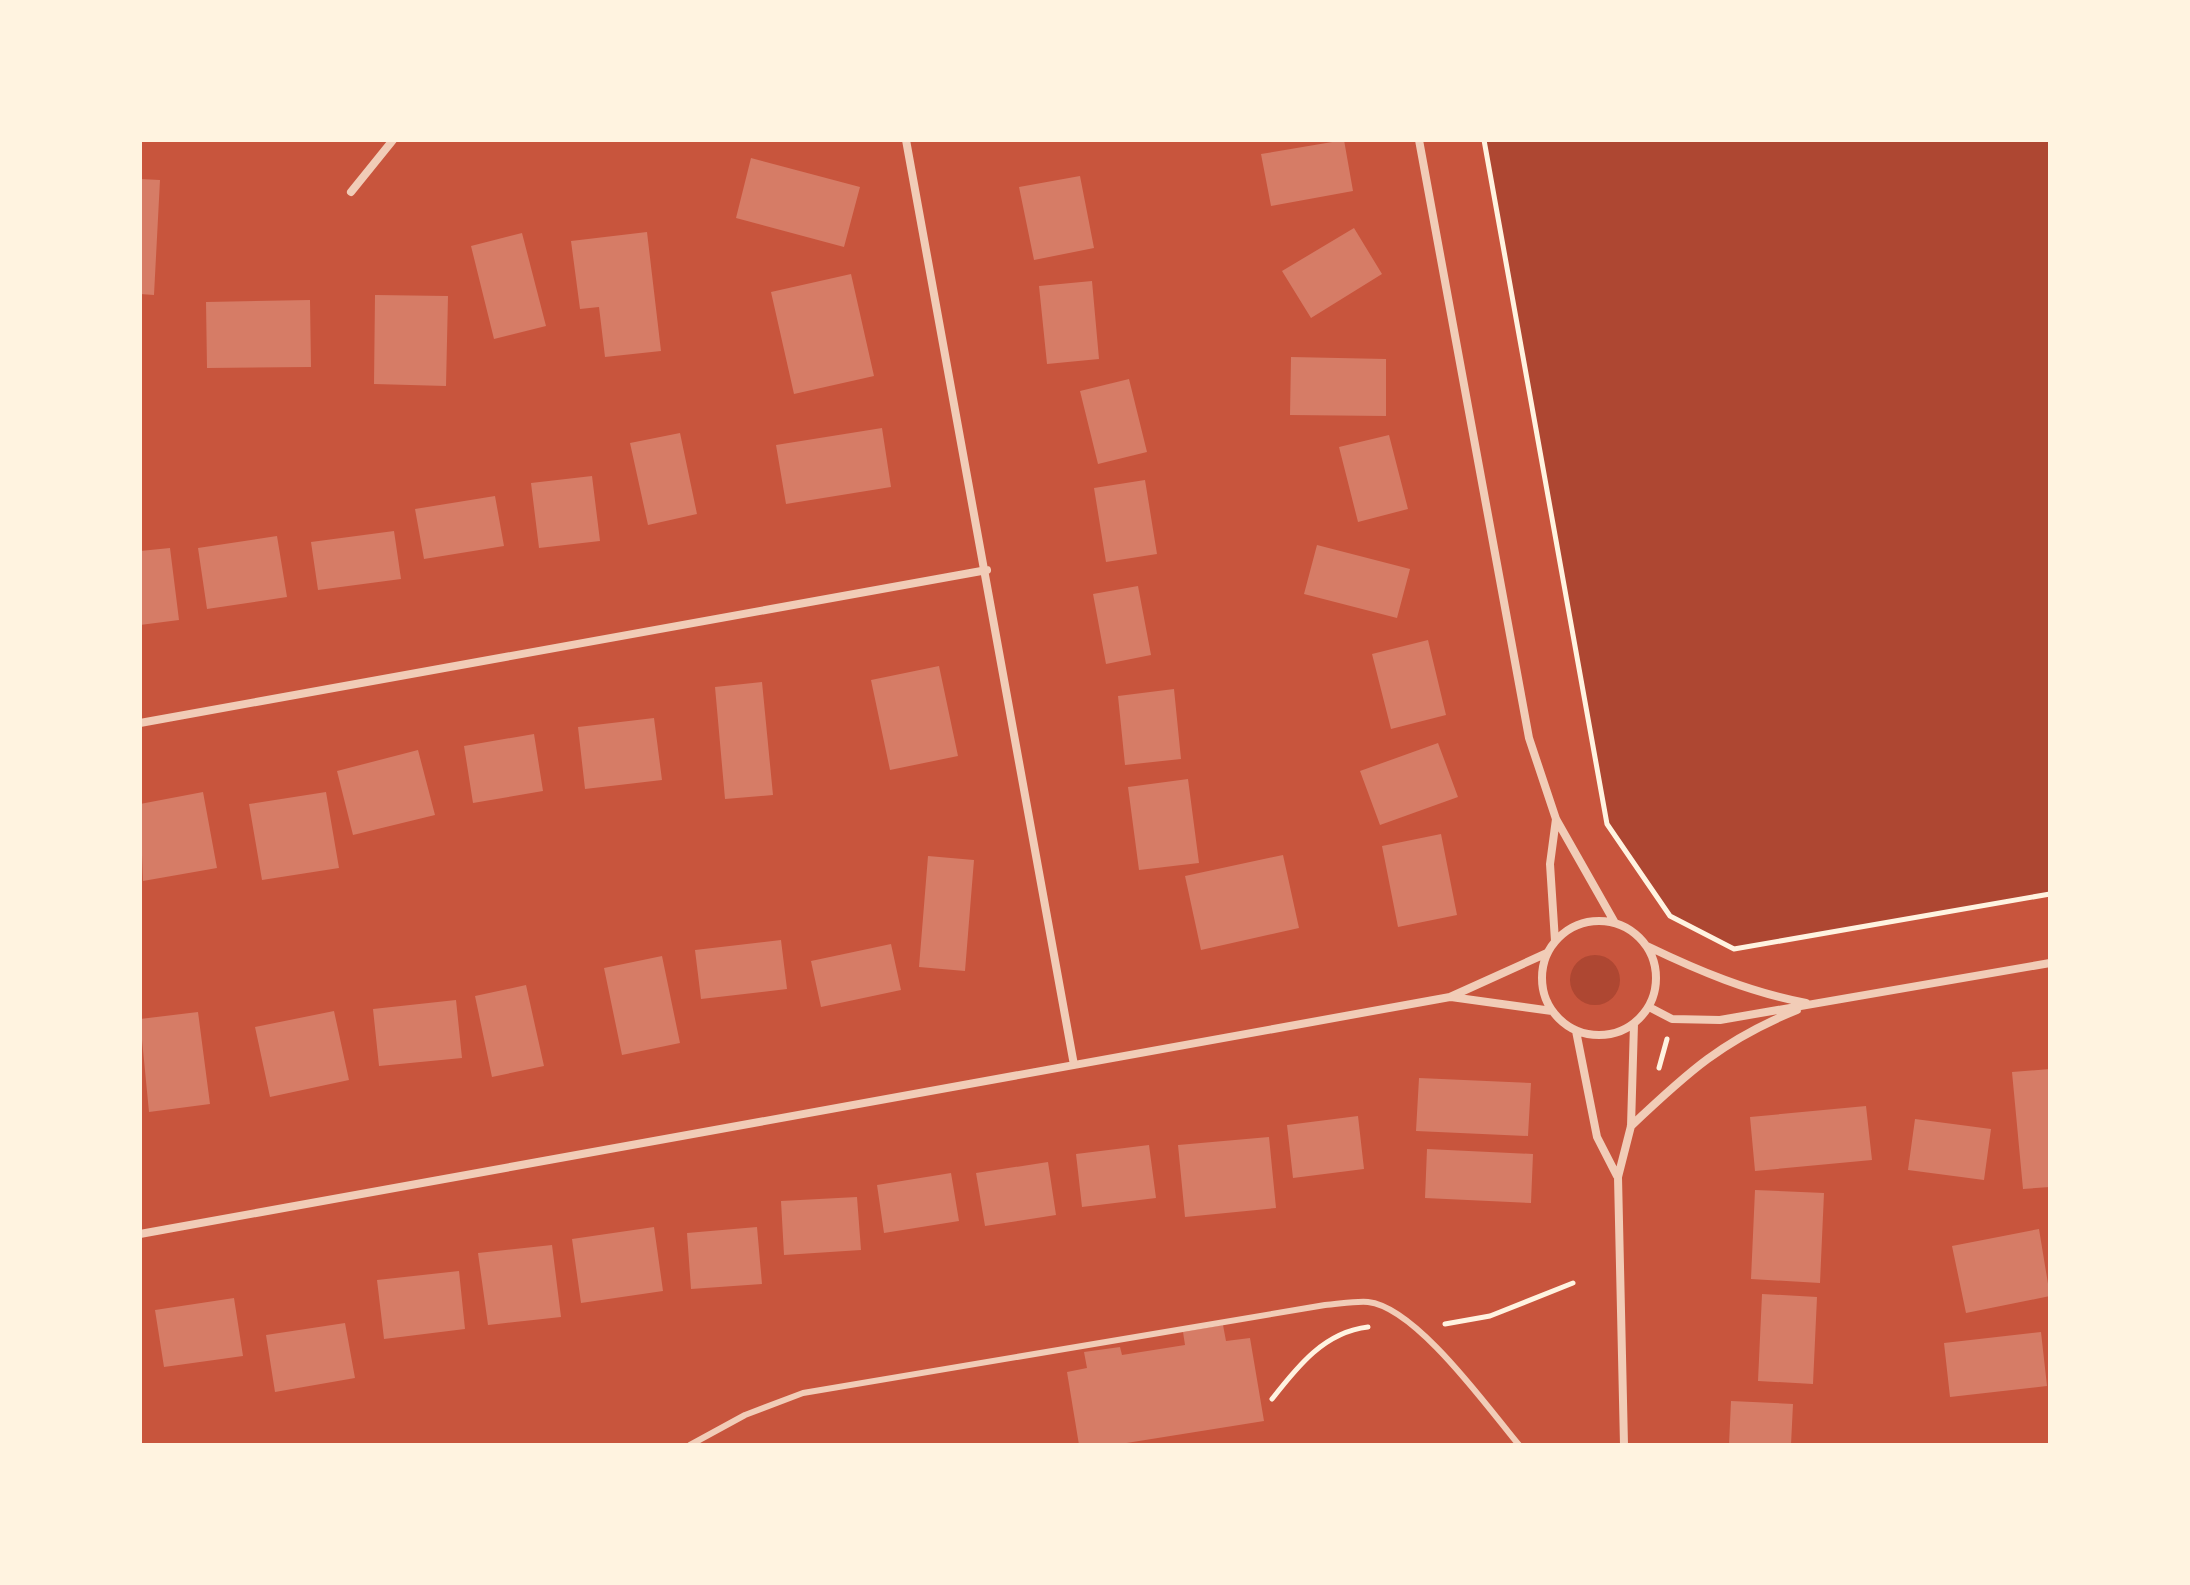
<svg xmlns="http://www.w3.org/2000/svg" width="2190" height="1585" viewBox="0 0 2190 1585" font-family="'IBM Plex Sans',sans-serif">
  <rect width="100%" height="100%" fill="#c8553d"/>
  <path fill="#ae4732" d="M1484,140H2050V894L1734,949L1670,916L1607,824Z
    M1570 980a25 25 0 1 1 50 0a25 25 0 1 1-50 0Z"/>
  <path fill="#d67c66" d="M1344,140L1353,191L1271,206L1261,154Z
    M751,158L860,187L844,247L736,218Z
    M1080,176L1094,248L1034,260L1019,187Z
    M140,179L160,180L154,295L140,294Z
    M1354,228L1382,274L1311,318L1282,271Z
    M647,232L661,351L605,357L599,307L580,309L571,241Z
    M522,233L546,326L494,339L471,246Z
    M851,274L874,376L794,394L771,292Z
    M1092,281L1099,359L1047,364L1039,286Z
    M375,295L448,296L446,386L374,384Z
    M310,300L311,367L207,368L206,302Z
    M1291,357L1386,359V416L1290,415Z
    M1129,379L1147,452L1098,464L1080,391Z
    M882,428L891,487L786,504L776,445Z
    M680,433L697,514L648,525L630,443Z
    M1389,435L1408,509L1358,522L1339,447Z
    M592,476L600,541L539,548L531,483Z
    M1145,480L1157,554L1106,562L1094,488Z
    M495,496L504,546L424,559L415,509Z
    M394,531L401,579L318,590L311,542Z
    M277,536L287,597L207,609L198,548Z
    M1317,545L1410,569L1397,618L1304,594Z
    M170,548L179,620L140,625V551Z
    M1138,586L1151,655L1106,664L1093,594Z
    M1428,640L1446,715L1391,729L1372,654Z
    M939,666L958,756L890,770L871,680Z
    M762,682L773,795L725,799L715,687Z
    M1174,689L1181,759L1125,765L1118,696Z
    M654,718L662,780L585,789L578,727Z
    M534,734L543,791L473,803L464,746Z
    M1438,743L1458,797L1380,825L1360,771Z
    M418,750L435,815L353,835L337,771Z
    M1188,779L1199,863L1139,870L1128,787Z
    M203,792L217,868L143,881L140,804Z
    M326,792L339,868L262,880L249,804Z
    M1441,834L1457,915L1398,927L1382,846Z
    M1283,855L1299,928L1201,950L1185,876Z
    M928,856L974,860L965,971L919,967Z
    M781,940L787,989L701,999L695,950Z
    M891,944L901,990L821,1007L811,961Z
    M662,956L680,1043L622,1055L604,968Z
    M526,985L544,1066L492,1077L475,996Z
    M456,1000L462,1058L379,1066L373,1009Z
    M334,1011L349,1080L270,1097L255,1027Z
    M198,1012L210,1104L149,1112L140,1019Z
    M2050,1069V1187L2023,1189L2012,1072Z
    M1419,1078L1531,1083L1528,1136L1416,1131Z
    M1866,1106L1872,1160L1755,1171L1750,1117Z
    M1358,1116L1364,1169L1293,1178L1287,1125Z
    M1915,1119L1991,1129L1984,1180L1908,1170Z
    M1269,1137L1276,1208L1185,1217L1178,1145Z
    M1149,1145L1156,1198L1082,1207L1076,1154Z
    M1427,1149L1533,1154L1531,1203L1425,1198Z
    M1048,1162L1056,1215L985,1226L976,1173Z
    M951,1173L959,1221L884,1233L877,1185Z
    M1755,1190L1824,1193L1820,1283L1751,1279Z
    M857,1197L861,1250L784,1255L781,1201Z
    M654,1227L663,1291L581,1303L572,1239Z
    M757,1227L762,1284L691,1289L687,1233Z
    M2039,1229L2050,1296L1966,1313L1952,1246Z
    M552,1245L561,1317L488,1325L478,1253Z
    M459,1271L465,1329L384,1339L377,1280Z
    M1762,1294L1817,1297L1813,1384L1758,1381Z
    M234,1298L243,1356L164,1367L155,1310Z
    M345,1323L355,1378L275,1392L266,1335Z
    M1223,1325L1226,1341L1250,1338L1264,1421L1114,1445H1079L1067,1372L1087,1368L1084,1352L1120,1347L1122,1355L1185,1345L1183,1332Z
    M2041,1332L2047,1386L1950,1397L1944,1343Z
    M1731,1401L1793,1404L1791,1445H1729Z"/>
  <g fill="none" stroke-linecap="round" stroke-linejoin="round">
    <path stroke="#fff3e0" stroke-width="5" d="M1484,140L1607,824L1670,916L1734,949L2050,894
      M1659,1068L1667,1039
      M1445,1324L1490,1316L1573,1283
      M1272,1399C1297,1367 1324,1332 1368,1327"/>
    <path stroke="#f1ccb7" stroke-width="6" d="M690,1445L745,1415L803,1393L1325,1305C1339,1304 1355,1301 1368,1302C1416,1307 1488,1408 1519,1445"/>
    <path stroke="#f1ccb7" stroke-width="8" d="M906,140L1074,1065
      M1419,140L1529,738L1556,819L1615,923
      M351,192L393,140
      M140,723L987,570
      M1542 978a57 57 0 1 1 114 0a57 57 0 1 1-114 0Z
      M1555,941L1550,864L1556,819
      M1647,946C1699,971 1749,992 1806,1003
      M1451,997L1552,1011
      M1649,1007L1672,1019L1720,1020L2050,963
      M1576,1031L1597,1137L1617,1176
      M1631,1126C1688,1072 1723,1040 1797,1010
      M140,1234L1450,997L1547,953
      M1624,1445L1618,1177L1631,1126L1634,1024"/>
  </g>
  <rect width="2190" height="1585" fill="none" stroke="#fff3e0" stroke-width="284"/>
</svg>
